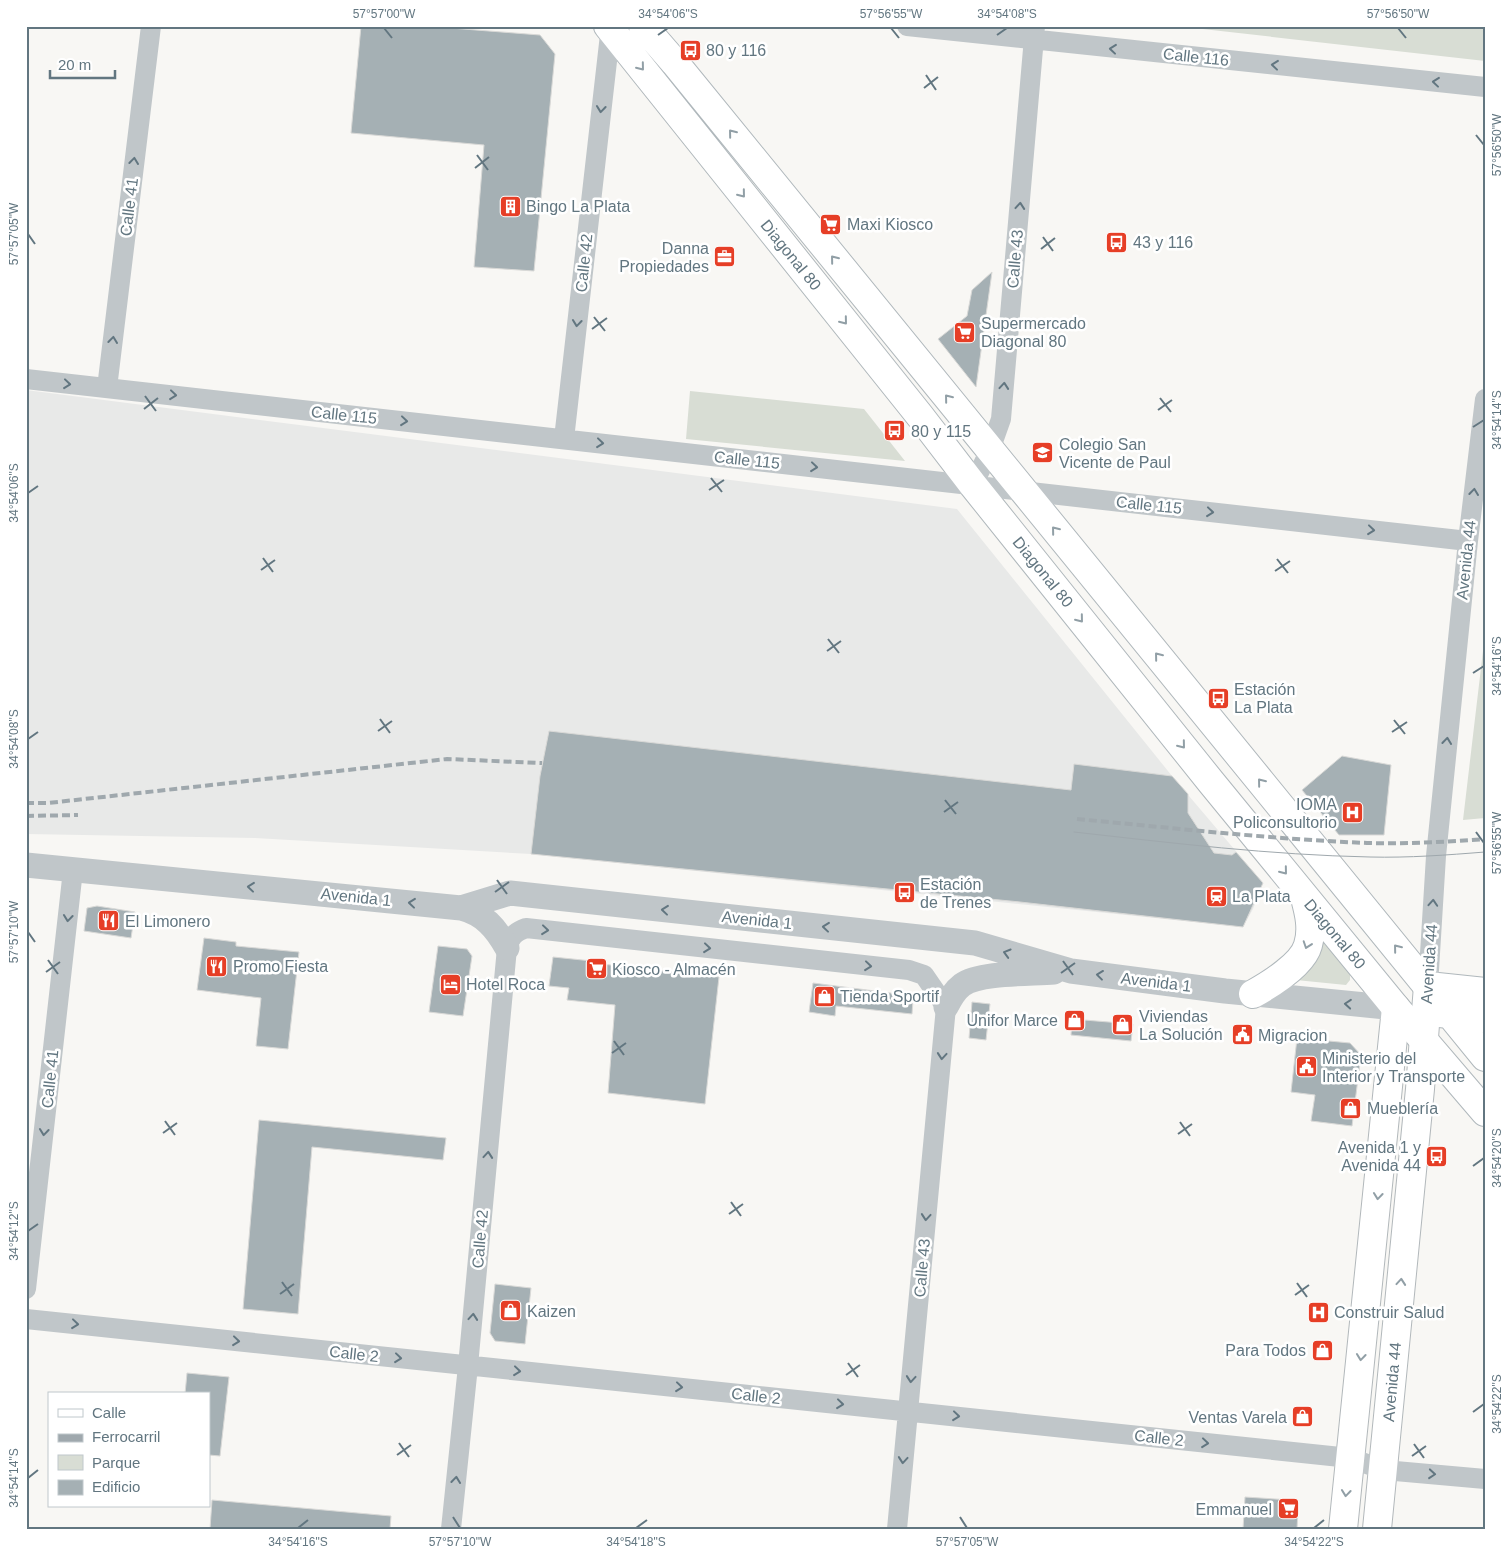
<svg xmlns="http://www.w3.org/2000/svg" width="1511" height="1555" viewBox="0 0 1511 1555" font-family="Helvetica,sans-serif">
  <rect width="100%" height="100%" fill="#f8f7f4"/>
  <path fill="#e8e9e8" d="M26,390L957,509L1172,776L1263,883L1253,909L1243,927L531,854L255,838L26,834Z"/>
  <path fill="#d8ddd4" d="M1176,26H1485V61Z
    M690,391L864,409L905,461L686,439Z
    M1485,634V818L1463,820Z
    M1323,941L1350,972V980L1346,985L1286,979Z"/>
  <path fill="#a5b0b4" stroke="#d9d9d7" d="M361,26H425L540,35L555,54L534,271L474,267L484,145L351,133Z
    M992,272L976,387L938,339L967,316L972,290Z
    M549,731L1071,790L1074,764L1172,776L1188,794V813L1214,853L1232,855L1236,852L1263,883L1243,927L1020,902L531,854L540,776Z
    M1342,756L1391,765L1384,835H1339L1302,790Z
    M97,906L135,912L131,938L84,931L87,908Z
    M204,938L236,942V946L299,952L288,1049L256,1046L261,998L197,990Z
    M438,946L467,949L472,956L463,1016L429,1012Z
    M553,957L602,962V964L719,977L705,1104L608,1093L615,1005L567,1000L569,988L549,986Z
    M813,983L906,995L913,1000L912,1014L836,1006L835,1016L809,1012Z
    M972,1002L990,1004L986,1040L969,1038Z
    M1072,1019L1133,1024L1131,1041L1071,1035Z
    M1297,1038L1350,1043L1361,1055L1352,1126L1311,1121L1315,1095L1291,1092Z
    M259,1120L446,1138L443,1160L312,1147L298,1314L243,1309Z
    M495,1284L531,1288L525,1344L495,1341L490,1333Z
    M187,1373L229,1377L220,1456L209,1455V1394H185Z
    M1245,1497L1291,1500L1298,1511L1297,1529H1243Z
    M212,1500L391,1516L390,1529H210Z"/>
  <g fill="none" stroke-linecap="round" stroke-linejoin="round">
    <defs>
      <path id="secondary" d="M608,26L920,416L973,485L1211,782L1396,1008L1485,1112
        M643,26L675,63L1485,1057
        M1428,986L1485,992
        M1253,994C1271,984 1303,964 1308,945C1313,929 1309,913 1305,898
        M1440,1013L1485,1018"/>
      <path id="primary" d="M1343,1529L1396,1008
        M1377,1529L1420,1089L1428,986"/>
    </defs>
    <use href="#secondary" stroke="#b0b8bc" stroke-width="30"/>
    <use href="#primary" stroke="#b2b8bb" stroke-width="30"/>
    <path stroke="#c0c6c9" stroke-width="20" d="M907,26L1485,87
      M26,379L1468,541
      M107,388L151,26
      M564,439L611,26
      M973,485L990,450L1001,419L1035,26
      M1428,986L1436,856L1468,541L1485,399
      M26,1289L73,870
      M26,1319L1350,1458L1384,1470L1485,1479
      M451,1529L468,1366L507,948C510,937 515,932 526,928L909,970L924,975L946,1007L897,1529"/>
    <path stroke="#c0c6c9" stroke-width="25" d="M26,865L461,908L510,893L975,943L1071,971L1225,991L1396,1008
      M461,908C484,914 496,928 507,948
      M946,1007C950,999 954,991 962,985C980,972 1031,974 1054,972"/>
    <use href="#secondary" stroke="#fff" stroke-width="28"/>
    <use href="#primary" stroke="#fff" stroke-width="28"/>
    <path stroke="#9fa8ad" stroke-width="1" d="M1074,832C1172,843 1271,855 1370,857C1409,858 1447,855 1485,852"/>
    <path stroke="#9fa8ad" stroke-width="4" stroke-dasharray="8 4" stroke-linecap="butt" d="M26,803H48L447,759L542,763
      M26,816L78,815
      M1077,819C1173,828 1270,839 1367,843C1407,844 1446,842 1485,839"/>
  </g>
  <defs><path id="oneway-chevron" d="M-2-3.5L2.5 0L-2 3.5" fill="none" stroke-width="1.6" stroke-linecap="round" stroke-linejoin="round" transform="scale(1.25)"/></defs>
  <g stroke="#627680">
    <use href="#oneway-chevron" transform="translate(1113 49) rotate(-174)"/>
    <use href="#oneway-chevron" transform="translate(1275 65) rotate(-174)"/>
    <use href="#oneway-chevron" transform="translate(1436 82) rotate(-174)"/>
    <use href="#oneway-chevron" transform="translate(601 109) rotate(96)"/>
    <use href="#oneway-chevron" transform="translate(134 161) rotate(-83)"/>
    <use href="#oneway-chevron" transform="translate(1020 206) rotate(-85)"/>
    <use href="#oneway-chevron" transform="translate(577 323) rotate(96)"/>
    <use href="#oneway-chevron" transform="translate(113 340) rotate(-83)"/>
    <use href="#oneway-chevron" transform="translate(67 384) rotate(6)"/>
    <use href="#oneway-chevron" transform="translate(1004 386) rotate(-85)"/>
    <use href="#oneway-chevron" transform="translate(173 395) rotate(6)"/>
    <use href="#oneway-chevron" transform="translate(404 421) rotate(6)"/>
    <use href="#oneway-chevron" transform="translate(600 443) rotate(6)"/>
    <use href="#oneway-chevron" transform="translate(814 467) rotate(6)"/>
    <use href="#oneway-chevron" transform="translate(1474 492) rotate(-83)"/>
    <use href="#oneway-chevron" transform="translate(1210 512) rotate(6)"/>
    <use href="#oneway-chevron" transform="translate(1371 530) rotate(6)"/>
    <use href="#oneway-chevron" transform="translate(1447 741) rotate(-84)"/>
    <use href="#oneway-chevron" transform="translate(251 887) rotate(-174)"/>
    <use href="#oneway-chevron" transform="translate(412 903) rotate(-174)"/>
    <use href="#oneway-chevron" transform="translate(1433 903) rotate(-86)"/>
    <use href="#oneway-chevron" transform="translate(665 910) rotate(-174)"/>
    <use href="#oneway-chevron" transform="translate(68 918) rotate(96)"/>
    <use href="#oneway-chevron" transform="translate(826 927) rotate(-174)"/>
    <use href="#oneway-chevron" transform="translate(545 930) rotate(6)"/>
    <use href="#oneway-chevron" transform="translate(707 948) rotate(6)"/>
    <use href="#oneway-chevron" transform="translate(1007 953) rotate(-164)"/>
    <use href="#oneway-chevron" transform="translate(868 966) rotate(6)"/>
    <use href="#oneway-chevron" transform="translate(1100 975) rotate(-173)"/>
    <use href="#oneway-chevron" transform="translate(1348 1004) rotate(-175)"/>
    <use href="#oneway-chevron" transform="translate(942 1056) rotate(95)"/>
    <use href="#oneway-chevron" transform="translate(44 1132) rotate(96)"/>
    <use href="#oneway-chevron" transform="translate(488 1155) rotate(-85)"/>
    <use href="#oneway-chevron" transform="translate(926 1217) rotate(95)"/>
    <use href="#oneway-chevron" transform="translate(473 1317) rotate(-85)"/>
    <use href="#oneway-chevron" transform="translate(75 1324) rotate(6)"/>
    <use href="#oneway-chevron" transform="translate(236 1341) rotate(6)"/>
    <use href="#oneway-chevron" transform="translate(398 1358) rotate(6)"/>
    <use href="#oneway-chevron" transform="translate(517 1371) rotate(6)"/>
    <use href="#oneway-chevron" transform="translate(911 1379) rotate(95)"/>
    <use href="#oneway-chevron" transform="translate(679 1387) rotate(6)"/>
    <use href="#oneway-chevron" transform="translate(840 1404) rotate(6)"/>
    <use href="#oneway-chevron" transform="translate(956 1416) rotate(6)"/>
    <use href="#oneway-chevron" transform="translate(1205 1443) rotate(6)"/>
    <use href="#oneway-chevron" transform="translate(903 1460) rotate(95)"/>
    <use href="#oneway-chevron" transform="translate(1432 1474) rotate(5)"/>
    <use href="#oneway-chevron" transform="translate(456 1480) rotate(-84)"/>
  </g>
  <g stroke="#919fa6">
    <use href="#oneway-chevron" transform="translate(641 67) rotate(51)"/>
    <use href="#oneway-chevron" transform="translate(732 133) rotate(-129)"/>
    <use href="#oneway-chevron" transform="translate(742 194) rotate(51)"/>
    <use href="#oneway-chevron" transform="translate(834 259) rotate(-129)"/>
    <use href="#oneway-chevron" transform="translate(844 321) rotate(51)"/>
    <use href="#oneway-chevron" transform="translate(948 398) rotate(-129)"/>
    <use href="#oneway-chevron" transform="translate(1055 530) rotate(-129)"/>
    <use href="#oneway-chevron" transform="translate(1080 619) rotate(51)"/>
    <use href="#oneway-chevron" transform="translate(1158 656) rotate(-129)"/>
    <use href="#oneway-chevron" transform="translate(1182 745) rotate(51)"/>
    <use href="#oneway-chevron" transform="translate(1261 782) rotate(-129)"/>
    <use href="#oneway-chevron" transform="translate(1284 871) rotate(51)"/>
    <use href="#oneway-chevron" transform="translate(1307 945) rotate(109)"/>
    <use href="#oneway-chevron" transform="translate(1397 948) rotate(-129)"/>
    <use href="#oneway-chevron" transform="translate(1378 1196) rotate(96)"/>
    <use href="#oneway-chevron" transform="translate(1401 1282) rotate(-85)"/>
    <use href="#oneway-chevron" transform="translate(1361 1357) rotate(96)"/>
    <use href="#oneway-chevron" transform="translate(1346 1493) rotate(96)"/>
  </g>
  <path fill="none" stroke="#627680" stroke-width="2" d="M384,28L392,38M891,28L899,38M1398,28L1406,38M658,35L668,28M997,35L1007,28M926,75L936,90M924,88L938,77M1476,135L1484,145M477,155L488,170M475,168L489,157M28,234L35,244M1043,237L1053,251M1041,249L1055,238M594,317L605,331M592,329L607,318M145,396L156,411M1160,398L1171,412M144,409L158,398M1158,410L1172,400M1473,427L1484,420M711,478L722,492M709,490L724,480M28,493L38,486M263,558L273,572M1277,559L1288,573M261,570L275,560M1275,571L1290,561M828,639L839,653M827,651L841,641M1473,673L1484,666M380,719L390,733M1394,720L1405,734M378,731L392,721M1392,732L1407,722M28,739L38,732M945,800L956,814M944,812L958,802M1476,832L1484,843M497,880L507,894M495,892L509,882M28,932L35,942M48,960L58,974M1063,961L1073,975M46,972L60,962M1061,973L1075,963M614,1041L624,1055M612,1053L626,1043M165,1121L175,1135M1180,1122L1190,1136M163,1133L177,1123M1178,1134L1192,1124M1473,1166L1484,1158M731,1202L741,1216M729,1214L743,1204M28,1231L38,1224M282,1282L292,1296M1297,1283L1307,1297M280,1294L294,1284M1295,1295L1309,1285M848,1363L858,1377M846,1375L860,1365M1473,1412L1484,1404M399,1443L409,1457M1414,1444L1424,1458M397,1455L411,1445M1412,1456L1426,1446M28,1478L38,1470M453,1517L460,1528M960,1517L967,1528M298,1528L308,1520M636,1528L647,1520M1314,1528L1324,1520"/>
  <defs>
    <symbol id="bus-square" viewBox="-11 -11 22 22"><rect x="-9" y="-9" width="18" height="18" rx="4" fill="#e63e26" stroke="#fff"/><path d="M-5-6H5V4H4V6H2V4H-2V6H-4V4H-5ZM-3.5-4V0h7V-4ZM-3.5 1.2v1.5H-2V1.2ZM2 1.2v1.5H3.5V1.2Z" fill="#fff"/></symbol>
    <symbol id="building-square" viewBox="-11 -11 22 22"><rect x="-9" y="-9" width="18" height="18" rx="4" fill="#e63e26" stroke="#fff"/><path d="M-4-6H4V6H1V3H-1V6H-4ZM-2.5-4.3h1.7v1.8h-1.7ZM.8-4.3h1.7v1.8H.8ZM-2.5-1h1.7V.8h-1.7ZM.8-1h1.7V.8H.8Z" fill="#fff"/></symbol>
    <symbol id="supermarket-square" viewBox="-11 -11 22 22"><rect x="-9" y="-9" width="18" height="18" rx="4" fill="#e63e26" stroke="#fff"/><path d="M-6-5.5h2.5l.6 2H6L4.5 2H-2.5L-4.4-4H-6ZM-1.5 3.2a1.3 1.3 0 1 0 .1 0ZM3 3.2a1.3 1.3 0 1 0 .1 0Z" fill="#fff"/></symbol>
    <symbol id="office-square" viewBox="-11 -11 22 22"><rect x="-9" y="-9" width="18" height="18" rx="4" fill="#e63e26" stroke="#fff"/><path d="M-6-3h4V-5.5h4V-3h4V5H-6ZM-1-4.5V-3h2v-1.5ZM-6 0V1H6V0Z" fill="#fff"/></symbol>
    <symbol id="school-square" viewBox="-11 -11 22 22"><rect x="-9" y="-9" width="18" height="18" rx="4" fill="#e63e26" stroke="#fff"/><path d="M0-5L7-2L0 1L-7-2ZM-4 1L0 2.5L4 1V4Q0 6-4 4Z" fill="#fff"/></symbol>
    <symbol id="hospital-square" viewBox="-11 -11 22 22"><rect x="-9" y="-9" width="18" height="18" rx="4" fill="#e63e26" stroke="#fff"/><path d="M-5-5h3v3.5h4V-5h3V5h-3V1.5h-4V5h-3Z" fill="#fff"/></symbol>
    <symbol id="station-square" viewBox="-11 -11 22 22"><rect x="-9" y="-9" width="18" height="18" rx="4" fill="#e63e26" stroke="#fff"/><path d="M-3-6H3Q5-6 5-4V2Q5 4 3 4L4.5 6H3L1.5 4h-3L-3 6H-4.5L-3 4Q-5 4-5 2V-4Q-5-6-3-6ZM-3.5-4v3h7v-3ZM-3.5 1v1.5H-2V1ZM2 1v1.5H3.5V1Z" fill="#fff"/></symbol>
    <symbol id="restaurant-square" viewBox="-11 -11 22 22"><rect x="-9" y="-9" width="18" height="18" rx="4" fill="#e63e26" stroke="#fff"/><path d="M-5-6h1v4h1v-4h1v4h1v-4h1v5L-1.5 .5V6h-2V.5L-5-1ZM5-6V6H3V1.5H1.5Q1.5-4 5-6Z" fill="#fff"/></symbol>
    <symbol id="hotel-square" viewBox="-11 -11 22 22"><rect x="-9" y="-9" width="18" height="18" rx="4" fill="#e63e26" stroke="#fff"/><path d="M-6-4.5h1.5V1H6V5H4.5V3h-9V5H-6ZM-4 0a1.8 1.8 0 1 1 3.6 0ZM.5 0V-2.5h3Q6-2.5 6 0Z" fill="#fff"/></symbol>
    <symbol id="shop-square" viewBox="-11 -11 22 22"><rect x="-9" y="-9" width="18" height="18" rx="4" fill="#e63e26" stroke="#fff"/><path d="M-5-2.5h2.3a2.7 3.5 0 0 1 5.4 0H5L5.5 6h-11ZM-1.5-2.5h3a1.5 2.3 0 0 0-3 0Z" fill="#fff"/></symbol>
    <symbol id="civic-square" viewBox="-11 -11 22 22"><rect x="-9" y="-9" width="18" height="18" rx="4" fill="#e63e26" stroke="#fff"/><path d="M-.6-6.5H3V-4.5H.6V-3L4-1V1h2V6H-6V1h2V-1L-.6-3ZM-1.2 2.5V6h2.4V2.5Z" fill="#fff"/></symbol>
  </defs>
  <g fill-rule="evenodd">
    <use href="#bus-square" x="678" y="38" width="25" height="25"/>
    <use href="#building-square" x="498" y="194" width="25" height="25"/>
    <use href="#supermarket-square" x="818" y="212" width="25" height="25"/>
    <use href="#bus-square" x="1104" y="230" width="25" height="25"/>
    <use href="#office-square" x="712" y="244" width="25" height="25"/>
    <use href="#supermarket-square" x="952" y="320" width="25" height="25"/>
    <use href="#bus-square" x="882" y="418" width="25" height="25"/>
    <use href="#school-square" x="1030" y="440" width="25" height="25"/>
    <use href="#bus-square" x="1206" y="686" width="25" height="25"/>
    <use href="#hospital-square" x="1340" y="800" width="25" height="25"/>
    <use href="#bus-square" x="892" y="880" width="25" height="25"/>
    <use href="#station-square" x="1204" y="884" width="25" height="25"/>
    <use href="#restaurant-square" x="96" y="908" width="25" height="25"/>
    <use href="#restaurant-square" x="204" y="954" width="25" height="25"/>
    <use href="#supermarket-square" x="584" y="956" width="25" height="25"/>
    <use href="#hotel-square" x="438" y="972" width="25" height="25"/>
    <use href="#shop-square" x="812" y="984" width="25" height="25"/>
    <use href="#shop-square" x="1062" y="1008" width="25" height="25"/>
    <use href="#shop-square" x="1110" y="1012" width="25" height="25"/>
    <use href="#civic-square" x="1230" y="1022" width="25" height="25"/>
    <use href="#civic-square" x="1294" y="1054" width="25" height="25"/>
    <use href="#shop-square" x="1338" y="1096" width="25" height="25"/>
    <use href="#bus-square" x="1424" y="1144" width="25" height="25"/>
    <use href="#shop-square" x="498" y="1298" width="25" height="25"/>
    <use href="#hospital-square" x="1306" y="1300" width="25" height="25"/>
    <use href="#shop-square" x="1310" y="1338" width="25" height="25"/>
    <use href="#shop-square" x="1290" y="1404" width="25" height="25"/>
    <use href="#supermarket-square" x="1276" y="1496" width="25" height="25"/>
  </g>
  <g text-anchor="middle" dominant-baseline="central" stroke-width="5" stroke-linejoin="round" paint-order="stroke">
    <g font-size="16" fill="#627680" stroke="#fff" text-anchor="start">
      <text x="706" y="50">80 y 116</text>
      <text x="526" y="206">Bingo La Plata</text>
      <text x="847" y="224">Maxi Kiosco</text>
      <text x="1133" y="242">43 y 116</text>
      <text x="709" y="248" text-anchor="end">Danna<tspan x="709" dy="18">Propiedades</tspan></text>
      <text x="981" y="323">Supermercado<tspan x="981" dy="18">Diagonal 80</tspan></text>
      <text x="911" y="431">80 y 115</text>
      <text x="1059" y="444">Colegio San<tspan x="1059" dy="18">Vicente de Paul</tspan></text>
      <text x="1234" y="689">Estación<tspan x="1234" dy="18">La Plata</tspan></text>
      <text x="1337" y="804" text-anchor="end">IOMA<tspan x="1337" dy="18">Policonsultorio</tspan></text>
      <text x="920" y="884">Estación<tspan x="920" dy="18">de Trenes</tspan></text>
      <text x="1232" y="896">La Plata</text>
      <text x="125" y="921">El Limonero</text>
      <text x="233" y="966">Promo Fiesta</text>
      <text x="612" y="969">Kiosco - Almacén</text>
      <text x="466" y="984">Hotel Roca</text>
      <text x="840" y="996">Tienda Sportif</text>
      <text x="1139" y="1016">Viviendas<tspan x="1139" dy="18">La Solución</tspan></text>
      <text x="1058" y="1020" text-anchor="end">Unifor Marce</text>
      <text x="1258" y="1035">Migracion</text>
      <text x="1322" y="1058">Ministerio del<tspan x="1322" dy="18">Interior y Transporte</tspan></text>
      <text x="1367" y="1108">Mueblería</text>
      <text x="1421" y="1147" text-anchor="end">Avenida 1 y<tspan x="1421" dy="18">Avenida 44</tspan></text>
      <text x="527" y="1311">Kaizen</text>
      <text x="1334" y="1312">Construir Salud</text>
      <text x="1306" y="1350" text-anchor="end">Para Todos</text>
      <text x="1287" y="1417" text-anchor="end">Ventas Varela</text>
      <text x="1272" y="1509" text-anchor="end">Emmanuel</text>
    </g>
    <g font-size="16" fill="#627680" stroke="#fff">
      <text transform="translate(1196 57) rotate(6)">Calle 116</text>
      <text transform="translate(129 207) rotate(-83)">Calle 41</text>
      <text transform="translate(791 255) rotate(51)">Diagonal 80</text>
      <text transform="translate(1015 259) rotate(-85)">Calle 43</text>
      <text transform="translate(584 263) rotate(-84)">Calle 42</text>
      <text transform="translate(344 415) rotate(6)">Calle 115</text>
      <text transform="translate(747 460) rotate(6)">Calle 115</text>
      <text transform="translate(1149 505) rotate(6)">Calle 115</text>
      <text transform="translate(1466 560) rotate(-84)">Avenida 44</text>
      <text transform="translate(1043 572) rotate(51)">Diagonal 80</text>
      <text transform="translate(356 897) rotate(6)">Avenida 1</text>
      <text transform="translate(757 920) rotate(6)">Avenida 1</text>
      <text transform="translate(1335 934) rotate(50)">Diagonal 80</text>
      <text transform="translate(1429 964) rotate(-86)">Avenida 44</text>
      <text transform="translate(1156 982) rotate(7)">Avenida 1</text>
      <text transform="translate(50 1079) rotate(-84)">Calle 41</text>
      <text transform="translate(480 1239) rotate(-85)">Calle 42</text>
      <text transform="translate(922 1268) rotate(-85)">Calle 43</text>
      <text transform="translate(354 1354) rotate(6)">Calle 2</text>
      <text transform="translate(1392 1382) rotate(-85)">Avenida 44</text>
      <text transform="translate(756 1396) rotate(6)">Calle 2</text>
      <text transform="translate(1159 1438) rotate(6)">Calle 2</text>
    </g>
  </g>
  <rect width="1511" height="1555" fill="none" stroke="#ffffff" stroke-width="55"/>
  <rect x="48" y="1392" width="162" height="115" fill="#ffffff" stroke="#c0c8cc"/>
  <rect x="58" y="1409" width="25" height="8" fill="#ffffff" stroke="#c0c8cc"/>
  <text x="92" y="1418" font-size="15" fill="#627680">Calle</text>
  <rect x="58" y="1434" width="25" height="8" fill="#9fa8ad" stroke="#c0c8cc"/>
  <text x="92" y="1442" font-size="15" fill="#627680">Ferrocarril</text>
  <rect x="58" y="1455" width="25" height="15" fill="#d8ddd4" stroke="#c0c8cc"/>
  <text x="92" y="1468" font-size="15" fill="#627680">Parque</text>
  <rect x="58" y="1480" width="25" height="15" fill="#a5b0b4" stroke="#c0c8cc"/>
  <text x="92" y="1492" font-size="15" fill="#627680">Edificio</text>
  <path d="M50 70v8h65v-8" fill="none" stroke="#627680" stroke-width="2.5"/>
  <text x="58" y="70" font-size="15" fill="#627680" stroke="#ffffff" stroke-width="4" paint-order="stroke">20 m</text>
  <rect x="28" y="28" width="1456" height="1500" fill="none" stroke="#627680" stroke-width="2"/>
  <g font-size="12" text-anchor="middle" fill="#627680">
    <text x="384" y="18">57°57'00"W</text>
    <text x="668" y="18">34°54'06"S</text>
    <text x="891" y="18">57°56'55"W</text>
    <text x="1007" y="18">34°54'08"S</text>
    <text x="1398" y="18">57°56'50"W</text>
    <text transform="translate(1497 145) rotate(-90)" y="4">57°56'50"W</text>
    <text transform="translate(14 234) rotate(-90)" y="4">57°57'05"W</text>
    <text transform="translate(1497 420) rotate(-90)" y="4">34°54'14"S</text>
    <text transform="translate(14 493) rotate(-90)" y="4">34°54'06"S</text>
    <text transform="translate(1497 666) rotate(-90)" y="4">34°54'16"S</text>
    <text transform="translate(14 739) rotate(-90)" y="4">34°54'08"S</text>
    <text transform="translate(1497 843) rotate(-90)" y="4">57°56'55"W</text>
    <text transform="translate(14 932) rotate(-90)" y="4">57°57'10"W</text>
    <text transform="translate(1497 1158) rotate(-90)" y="4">34°54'20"S</text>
    <text transform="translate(14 1231) rotate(-90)" y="4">34°54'12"S</text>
    <text transform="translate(1497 1404) rotate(-90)" y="4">34°54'22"S</text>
    <text transform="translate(14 1478) rotate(-90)" y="4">34°54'14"S</text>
    <text x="298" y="1546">34°54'16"S</text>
    <text x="460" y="1546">57°57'10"W</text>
    <text x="636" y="1546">34°54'18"S</text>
    <text x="967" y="1546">57°57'05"W</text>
    <text x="1314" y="1546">34°54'22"S</text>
  </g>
</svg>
